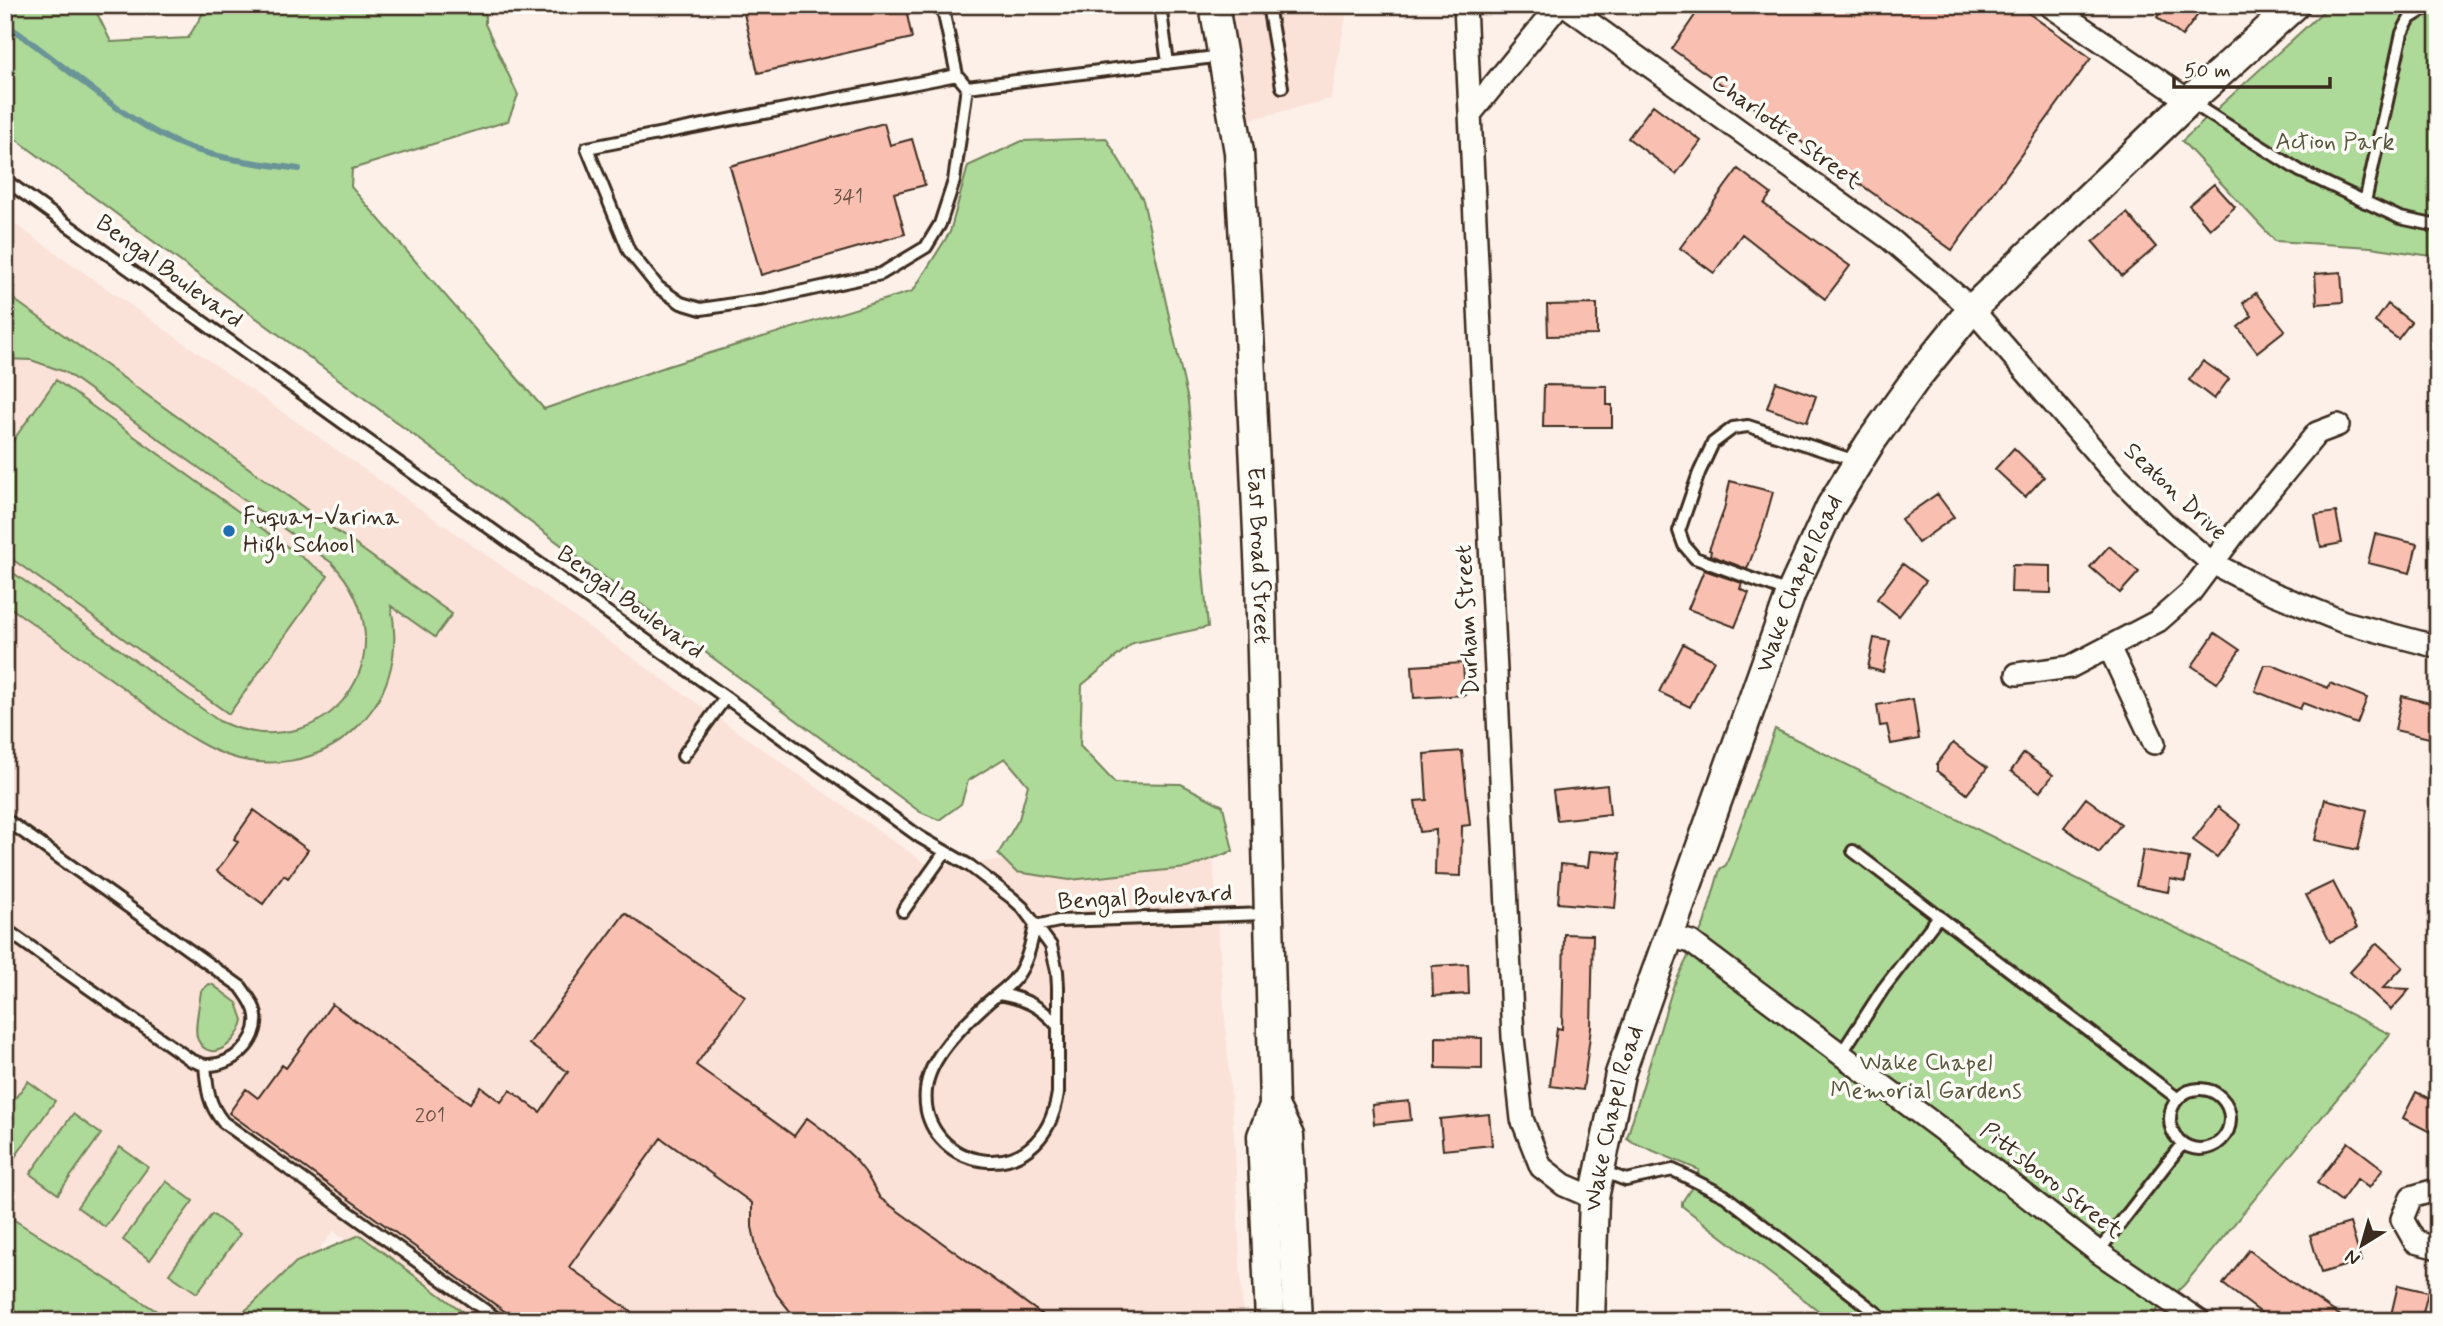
<svg xmlns="http://www.w3.org/2000/svg" width="2443" height="1326" viewBox="0 0 2443 1326" font-family="Mynerve,sans-serif">
  <rect width="100%" height="100%" fill="#fcf0e9"/>
  <filter id="ink" filterUnits="userSpaceOnUse"><feTurbulence type="fractalNoise" baseFrequency=".0143" numOctaves="2"/><feDisplacementMap in="SourceGraphic" scale="14" xChannelSelector="R" yChannelSelector="G"/><feConvolveMatrix kernelMatrix="1 2 1 2 8 2 1 2 1" color-interpolation-filters="sRGB"/></filter>
  <g filter="url(#ink)">
    <path fill="#fbe2d8" d="M1231,5H1348L1331,99L1245,121Z
      M5,217L929,866L1212,844L1235,1150L1243,1321H457L333,1231L267,1321H154L5,1220Z"/>
    <path fill="#adda98" stroke="#74825b" stroke-width="2" d="M5,5H93L111,42L188,38L208,5H485V24L518,95L508,121L352,169L351,187L544,409L668,366L913,291L950,232L968,166L1022,141L1106,138L1143,200L1188,401L1208,627L1133,643L1082,685L1080,746L1115,783L1181,784L1223,806L1233,851L1187,868L1070,880L1016,872L998,854L1019,819L1028,785L1005,758L968,781L961,804L939,820L920,812L5,131Z
      M2330,5H2438V257L2371,247L2275,241L2182,141Z
      M5,293L452,614L435,637L391,606C400,649 391,692 360,724C323,764 262,773 214,750C181,735 151,708 122,687C83,659 44,631 5,604V567L219,721C328,772 415,652 332,563L65,372L31,360L5,359Z
      M56,380L328,576L229,714L5,554V452Z
      M1775,729L2390,1034L2184,1285L2157,1310L2149,1321H1832L1682,1206V1202L1692,1187L1699,1170L1632,1142L1627,1138L1673,987L1704,924L1720,869L1726,865Z
      M209,984L213,985L237,1003L243,1020C239,1041 211,1066 198,1040C193,1031 200,1002 201,991Z
      M28,1081L55,1101L12,1161L5,1156V1112Z
      M73,1114L101,1134L58,1194L30,1174Z
      M120,1147L148,1167L105,1227L77,1207Z
      M166,1181L193,1201L150,1260L123,1240Z
      M5,1214L172,1321H5Z
      M212,1214L240,1234L197,1293L169,1274Z
      M360,1235L475,1321H231L252,1305L296,1262Z"/>
    <g fill="none" stroke-linecap="round" stroke-linejoin="round">
      <path stroke="#6b9497" stroke-width="6" d="M5,24C62,61 111,112 173,141C212,159 257,163 299,169"/>
    </g>
    <path fill="#f9c0b1" stroke="#3b2a1e" stroke-width="2" d="M742,5H905L912,38L758,73Z
      M1702,5H2017L2091,58L1952,250L1672,49Z
      M2166,5H2205L2182,36L2157,17Z
      M1653,105L1701,141L1676,174L1628,138Z
      M884,123L890,145L912,139L925,185L894,193L905,234L761,275L730,166Z
      M1738,169L1771,194L1764,204L1850,266L1825,299L1742,234L1714,273L1680,248Z
      M2214,184L2235,207L2210,229L2189,205Z
      M2127,213L2156,247L2122,276L2093,242Z
      M2341,272L2343,302L2317,304L2315,274Z
      M2256,293L2285,330L2257,352L2238,327L2252,316L2243,303Z
      M1597,304V335L1548,336L1547,305Z
      M2388,304L2411,322L2398,339L2375,322Z
      M2203,361L2229,379L2214,399L2189,380Z
      M1776,382L1816,396L1807,422L1767,408Z
      M1544,385L1607,386V405H1612V427H1543Z
      M2014,448L2044,477L2025,497L1995,469Z
      M1730,481L1773,492L1763,528L1747,569L1710,555L1711,551L1709,550L1724,510Z
      M1937,494L1954,517L1918,543L1901,519Z
      M2336,512L2342,543L2321,547L2315,515Z
      M2375,534L2417,544L2410,573L2368,563Z
      M2109,546L2139,572L2120,593L2090,567Z
      M1903,564L1926,581L1899,616L1877,599Z
      M2012,565L2051,566V593L2011,592Z
      M1704,570L1742,583L1740,589L1749,593L1735,627L1688,609Z
      M2215,633L2240,650L2217,683L2192,666Z
      M1874,638L1890,641L1883,672L1868,668Z
      M1683,644L1714,660L1690,707L1659,692Z
      M1463,663L1465,695L1414,698L1412,666Z
      M2265,665H2272L2328,688L2330,683L2367,698L2357,724L2303,703L2300,709L2255,691Z
      M2402,696L2438,705V740L2395,730Z
      M1913,699L1919,739L1891,744L1887,725L1880,726L1877,705Z
      M1953,743L1987,768L1967,794L1937,771V764Z
      M1462,751L1470,825L1462,826L1461,876L1435,875L1436,830L1420,832L1415,801L1427,800L1424,754Z
      M2024,753L2053,775L2040,792L2011,771Z
      M1607,785L1610,814L1557,820L1553,791Z
      M2086,798L2121,824L2099,853L2064,827Z
      M2325,799L2367,810L2358,850L2315,840Z
      M2218,807L2241,825L2217,857L2193,840Z
      M254,810L308,850L288,878L284,875L263,904L217,871L238,842L234,839Z
      M2143,850L2189,858L2185,882L2170,879L2168,892L2136,886Z
      M1590,851L1620,853L1615,908L1558,903L1561,864L1588,867Z
      M2333,882L2357,928L2330,942L2306,895Z
      M625,913L745,996L696,1065L794,1136L807,1118L826,1132L853,1157L865,1172L880,1198L1051,1321H798L777,1295L759,1259L752,1227V1203L661,1138L569,1267L644,1321H518L229,1113L246,1089L258,1098L282,1065L286,1068L332,1004L470,1103L481,1087L501,1102L510,1090L540,1112L568,1072L529,1044Z
      M1564,934L1593,935L1591,1028L1583,1090L1550,1086L1557,1028L1562,1029Z
      M2377,943L2403,967L2383,988L2410,989L2391,1010L2350,972Z
      M1468,964L1469,994L1433,996L1432,966Z
      M1436,1037L1482,1038V1069L1436,1068Z
      M2416,1092L2438,1103V1117L2430,1132L2403,1118Z
      M1409,1101L1411,1120L1374,1124L1372,1105Z
      M1489,1114L1492,1145L1443,1150L1440,1119Z
      M2348,1142L2383,1169L2369,1188L2357,1179L2341,1201L2317,1183Z
      M2350,1223L2361,1261L2321,1273L2310,1235Z
      M2249,1250L2294,1284L2348,1321H2272L2223,1284Z
      M2398,1285L2428,1292L2421,1321L2391,1315Z"/>
    <g fill="none" stroke-linecap="round" stroke-linejoin="round">
      <defs>
        <path id="service" d="M942,5L957,75L967,87L1223,56
          M1160,5L1168,63
          M1268,5L1282,87
          M957,75L587,148L629,251L658,287L681,303L701,309L767,299L881,274L926,247L940,224L954,181L967,87
          M2192,103L2300,171L2400,218L2438,226
          M5,180L920,837L970,866L1012,898L1023,908L1051,946L1057,971L1058,987V1093C1042,1198 918,1169 926,1090C928,1059 963,1025 986,1004C996,995 1009,987 1017,976C1028,961 1031,943 1035,926
          M2365,202L2402,33L2410,18L2431,5
          M1788,592L1695,558L1684,545L1679,531L1699,473L1713,443L1733,428L1748,426L1856,461
          M683,756L725,698
          M5,819L241,987C247,996 255,1005 256,1016C259,1042 232,1066 207,1065C202,1065 196,1062 191,1060L5,929
          M1853,851L2177,1098
          M903,911L945,852
          M1035,926L1059,921L1266,914
          M999,994C1023,998 1041,1006 1057,1025
          M1841,1054L1883,989L1939,916
          M205,1065C207,1088 208,1104 223,1122L500,1321
          M2170 1119a30 30 0 1 1 60 0a30 30 0 1 1-60 0Z
          M1602,1171L1626,1180L1673,1170L1725,1196L1887,1321
          M2098,1252L2182,1144"/>
        <path id="minor" d="M1465,5L1513,1037L1522,1119L1541,1167L1564,1185L1594,1198
          M1565,5L1890,239L1972,309L2112,471L2164,523L2212,563L2265,590L2344,622L2438,647
          M2049,5L2189,101
          M1471,113L1559,5
          M2109,647L2154,743
          M2017,674L2070,667L2158,621L2190,593L2238,529L2317,433L2338,425
          M1669,936L1691,942L1950,1136L2098,1252L2199,1321
          M2438,1194L2432,1191L2411,1197L2402,1219L2415,1242L2438,1248"/>
        <g id="secondary">
          <path id="s1" d="M1214,5L1239,152L1249,332L1260,578L1274,1106L1262,1136L1270,1321"/>
          <path d="M1274,1106L1289,1136L1298,1321"/>
          <path id="s2" d="M1590,1321L1594,1198L1620,1074L1791,593L1831,506L1870,443L1917,377L1972,309L2189,101L2295,5"/>
        </g>
      </defs>
      <use href="#service" stroke="#3b2a1e" stroke-width="16"/>
      <use href="#minor" stroke="#3b2a1e" stroke-width="26"/>
      <use href="#secondary" stroke="#3b2a1e" stroke-width="33"/>
      <use href="#service" stroke="#fdfcf7" stroke-width="10"/>
      <use href="#minor" stroke="#fdfcf7" stroke-width="21"/>
      <use href="#secondary" stroke="#fdfcf7" stroke-width="28"/>
    </g>
  </g>
  <circle fill="#1f6fb2" stroke="#fdfcf7" stroke-width="2.5" cx="229" cy="531" r="7"/>
  <g text-anchor="middle" dominant-baseline="central" stroke-width="7" stroke-linejoin="round" paint-order="stroke">
    <g font-size="21" fill="#6a5043">
      <text x="848" y="197">341</text>
      <text x="430" y="1116">201</text>
    </g>
    <g font-size="24" fill="#3b2a1e" stroke="#fdfcf7">
      <text transform="translate(1786 132) rotate(36)">Charlotte Street</text>
      <text transform="translate(169 272) rotate(36)">Bengal Boulevard</text>
      <text transform="translate(2175 492) rotate(43)">Seaton Drive</text>
      <text stroke="none"><textPath href="#s1" startOffset="553">East Broad Street</textPath></text>
      <text stroke="none"><textPath href="#s2" startOffset="772">Wake Chapel Road</textPath></text>
      <text transform="translate(630 603) rotate(36)">Bengal Boulevard</text>
      <text transform="translate(1468 620) rotate(-93)">Durham Street</text>
      <text transform="translate(1145 898) rotate(-3)">Bengal Boulevard</text>
      <text stroke="none"><textPath href="#s2" startOffset="205">Wake Chapel Road</textPath></text>
      <text transform="translate(2051 1181) rotate(38)">Pittsboro Street</text>
    </g>
    <g font-size="24" fill="#58563c" stroke="#fdfcf7">
      <text x="2335" y="142">Action Park</text>
      <text x="1926" y="1063">Wake Chapel<tspan x="1926" dy="28">Memorial Gardens</tspan></text>
    </g>
    <g font-size="24" fill="#3b2a1e" stroke="#fdfcf7" text-anchor="start">
      <text x="243" y="517">Fuquay-Varina<tspan x="243" dy="28">High School</tspan></text>
    </g>
  </g>
  <rect width="2443" height="1326" fill="none" stroke="#fdfcf7" stroke-width="28"/>
  <rect x="14" y="14" width="2415" height="1298" fill="none" stroke="#3b2a1e" stroke-width="2.5" filter="url(#ink)"/>
  <g transform="translate(2362 1245) rotate(217)" stroke="#fdfcf7" stroke-width="5" paint-order="stroke">
  <path d="M0-5L12 26L0 18L-12 26Z" fill="#3b2a1e"/>
  <text y="-10" font-size="19" font-weight="bold" text-anchor="middle" fill="#3b2a1e">N</text>
  </g>
  <path d="M2174 77v10h156v-10" fill="none" stroke="#3b2a1e" stroke-width="3.5"/>
  <text x="2184" y="77" font-size="21" fill="#3b2a1e" stroke="#fdfcf7" stroke-width="5" paint-order="stroke">50 m</text>
</svg>
